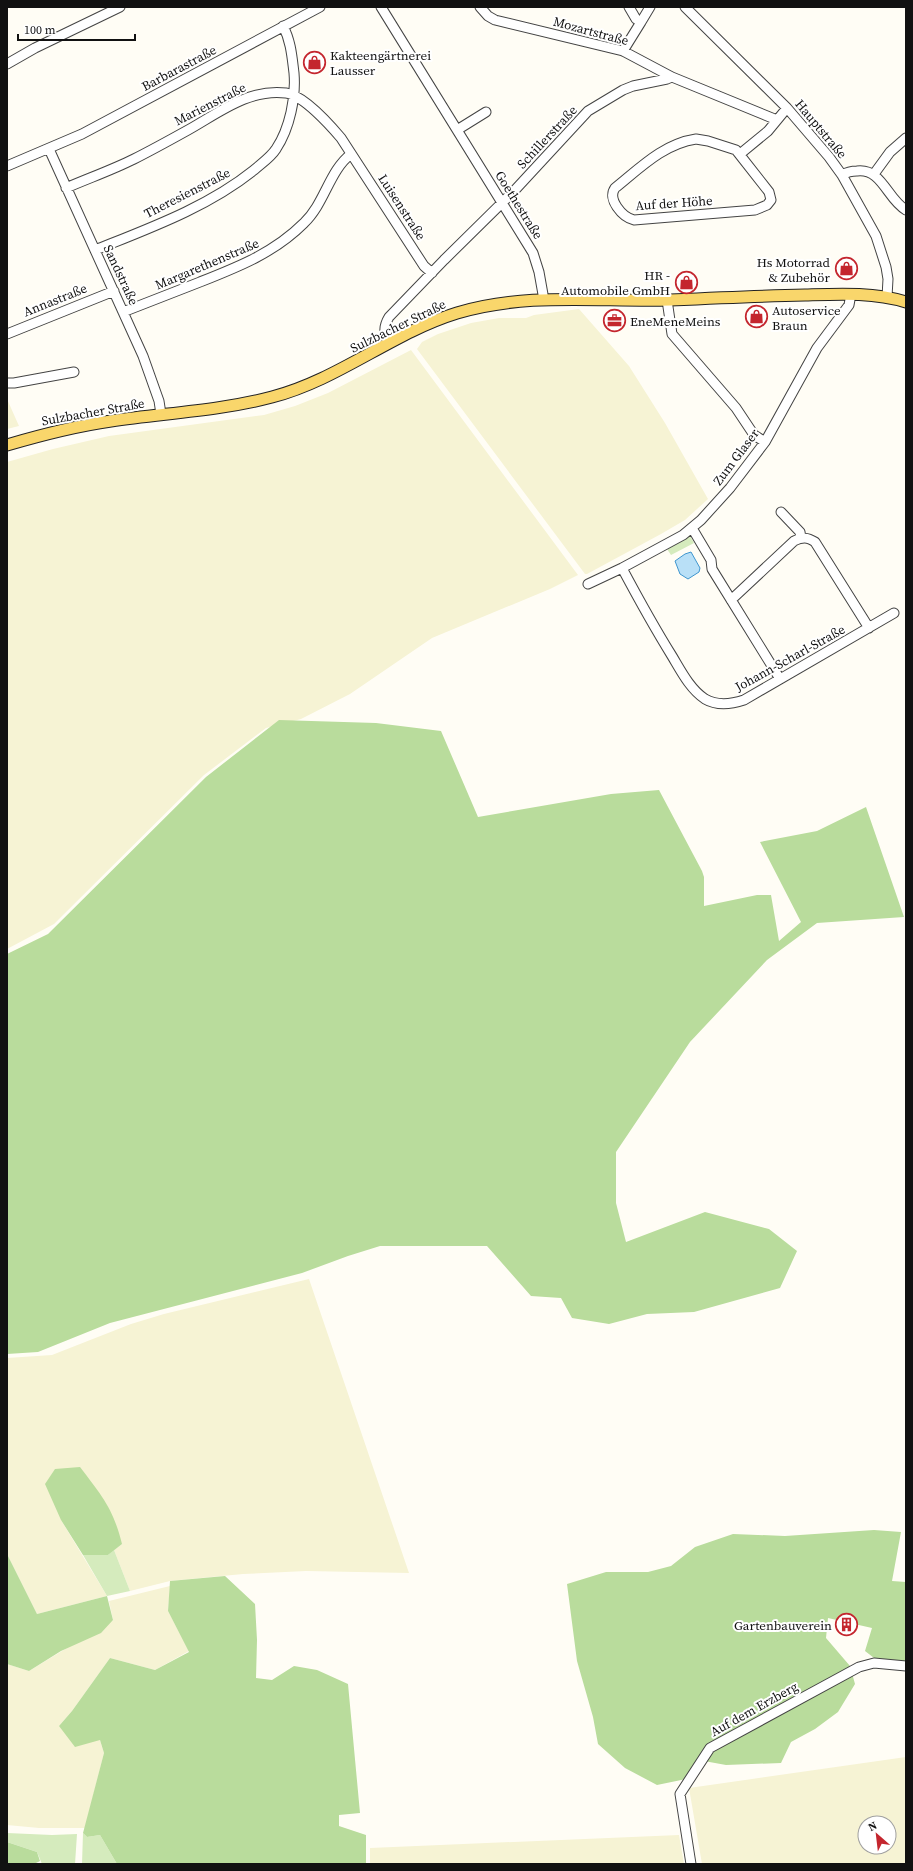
<svg xmlns="http://www.w3.org/2000/svg" width="913" height="1871" viewBox="0 0 913 1871" font-family="'Source Serif 4',serif">
  <rect width="100%" height="100%" fill="#fffdf5"/>
  <path fill="#f6f3d4" fill-rule="evenodd" d="M579,309L629,366L665,423L708,499L685,520L661,534L587,574H585L417,349L422,342L438,334L471,323L499,318H526L534,315Z
    M411,350L578,575L550,589L432,638L350,694L301,719L266,728L204,775L54,924L7,949V462L53,449L109,436L264,415L295,406L328,393Z
    M7,399L19,426L7,429Z
    M309,1279L409,1573L306,1571L243,1574L170,1581L130,1591L114,1550L122,1544L61,1520L107,1596L37,1614L7,1554V1358L52,1355L131,1324L164,1314Z
    M170,1586L168,1611L189,1651L155,1670L110,1658L72,1711L59,1726L100,1740L104,1753L85,1828H39L7,1825V1664L29,1671L113,1620L109,1601Z
    M906,1757V1864H702L689,1788ZM865,1823H889V1847H865Z
    M679,1835L684,1864H370V1848Z"/>
  <path fill="#d5ebbd" d="M690,536L694,543L671,555L667,549Z
    M114,1550L130,1591L107,1596L83,1555H108Z
    M7,1833L52,1835L77,1834L75,1864H42L37,1852L7,1842Z
    M83,1833L87,1837L100,1835L117,1864H82Z"/>
  <path fill="#b9dc9c" d="M279,720L376,723L441,731L478,817L611,794L659,790L702,871L704,877V906L757,895H771L779,941L801,922L760,842L817,831L866,807L904,917L817,923L767,960L690,1042L616,1152V1203L626,1242L705,1212L769,1229L797,1251L780,1288L694,1312L647,1314L609,1324L572,1318L561,1298L531,1296L487,1246H380L348,1256L302,1273L110,1323L38,1352L7,1354V954L48,934L206,777Z
    M80,1467C102,1496 113,1508 122,1544L108,1555H83L61,1520L45,1484L55,1469Z
    M874,1530L901,1532L892,1581L906,1582V1663L878,1661L865,1651L872,1628L828,1618L826,1638L850,1666L855,1684L838,1712L815,1729L791,1742L781,1763L726,1765L704,1761L686,1779L657,1785L625,1768L598,1744L593,1717L577,1661L567,1584L606,1572H648L671,1566L695,1547L733,1534L785,1536Z
    M7,1554L37,1614L107,1596L113,1620L101,1633L61,1651L29,1671L7,1664Z
    M225,1576L255,1604L257,1640L256,1678L272,1680L294,1666L317,1670L348,1684L360,1813L339,1815V1826L366,1835V1864H117L100,1835L87,1837L83,1833L104,1753L100,1740L75,1747L59,1726L72,1711L110,1658L155,1670L189,1652L168,1611L170,1581Z
    M7,1842L37,1852L40,1861L34,1864H7Z"/>
  <path fill="#b9e0f7" stroke="#3f96cf" d="M691,552L700,568L699,572L688,579L680,574L675,561L685,554Z"/>
  <g fill="none" stroke-linecap="round" stroke-linejoin="round">
    <defs>
      <path id="minor" d="M381,7L533,253L539,272L544,300
        M480,7L488,16L495,20L623,51L672,77L777,120
        M685,7L787,108L829,157L842,175L876,236L886,267L888,279L887,297
        M641,22L650,7
        M623,51L641,22L636,19L629,7
        M7,64L35,48L120,7
        M457,130L486,112
        M696,139L708,141L736,150L769,192L771,200L767,205L755,210L634,220C622,217 607,199 615,188C640,168 663,144 696,139Z
        M49,149L143,356L159,401L161,414
        M740,154L768,131L787,108
        M7,166L82,134L320,7
        M874,174L890,152L906,138
        M842,175C847,172 851,171 857,171C882,168 887,199 906,210
        M66,188C89,178 112,170 134,159C152,150 170,140 188,130C217,114 249,88 286,93C303,95 330,125 341,138L424,266L432,273
        M95,250C150,228 208,207 254,170C262,163 271,157 276,149C290,128 296,97 294,73C292,57 291,41 283,26
        M667,300L672,334L736,408L754,435L765,442
        M123,312C149,302 174,292 200,282C238,267 274,253 304,223C325,203 329,171 351,154
        M7,334L114,291
        M389,343C384,333 383,327 389,317L444,260L514,191L588,111L623,90L633,86L667,79L672,77
        M7,383H14L74,372
        M781,512L800,532L801,538
        M692,528L711,560L712,569L780,679
        M622,568C638,598 654,627 672,656C681,671 690,689 705,699C717,706 732,704 744,700L894,613
        M588,584L622,568L683,535L701,520L730,488L765,442L817,348L849,305L851,294
        M731,600L794,541C803,537 807,537 815,542L869,628
        M691,1864L680,1794L710,1748L859,1667L874,1663L906,1666"/>
      <path id="major" d="M7,445C41,435 76,426 111,421C164,413 219,411 272,397C338,380 392,333 457,313C526,292 599,302 670,300C715,298 760,296 805,295C838,294 873,292 906,302"/>
    </defs>
    <use href="#minor" stroke="#444" stroke-width="11"/>
    <use href="#major" stroke="#222" stroke-width="13"/>
    <use href="#minor" stroke="#fff" stroke-width="9"/>
    <use href="#major" stroke="#f9d66b" stroke-width="11"/>
  </g>
  <defs>
    <symbol id="shop-ring" viewBox="-11 -11 22 22"><circle r="9.5" fill="#fff" stroke="#c4262e" stroke-width="1.5"/><path d="M-5-2.5h2.3a2.7 3.5 0 0 1 5.4 0H5L5.5 6h-11ZM-1.5-2.5h3a1.5 2.3 0 0 0-3 0Z" fill="#c4262e"/></symbol>
    <symbol id="office-ring" viewBox="-11 -11 22 22"><circle r="9.5" fill="#fff" stroke="#c4262e" stroke-width="1.5"/><path d="M-6-3h4V-5.5h4V-3h4V5H-6ZM-1-4.5V-3h2v-1.5ZM-6 0V1H6V0Z" fill="#c4262e"/></symbol>
    <symbol id="building-ring" viewBox="-11 -11 22 22"><circle r="9.5" fill="#fff" stroke="#c4262e" stroke-width="1.5"/><path d="M-4-6H4V6H1V3H-1V6H-4ZM-2.5-4.3h1.7v1.8h-1.7ZM.8-4.3h1.7v1.8H.8ZM-2.5-1h1.7V.8h-1.7ZM.8-1h1.7V.8H.8Z" fill="#c4262e"/></symbol>
  </defs>
  <g fill-rule="evenodd">
    <use href="#shop-ring" x="302" y="50" width="25" height="25"/>
    <use href="#shop-ring" x="834" y="256" width="25" height="25"/>
    <use href="#shop-ring" x="674" y="270" width="25" height="25"/>
    <use href="#shop-ring" x="744" y="304" width="25" height="25"/>
    <use href="#office-ring" x="602" y="308" width="25" height="25"/>
    <use href="#building-ring" x="834" y="1612" width="25" height="25"/>
  </g>
  <g text-anchor="middle" dominant-baseline="central" stroke-width="4" stroke-linejoin="round" paint-order="stroke">
    <g font-size="13" fill="#111" stroke="#fff">
      <text transform="translate(591 31) rotate(15)">Mozartstraße</text>
      <text transform="translate(179 68) rotate(-28)">Barbarastraße</text>
      <text transform="translate(210 104) rotate(-27)">Marienstraße</text>
      <text transform="translate(821 129) rotate(50)">Hauptstraße</text>
      <text transform="translate(547 137) rotate(-47)">Schillerstraße</text>
      <text transform="translate(187 193) rotate(-27)">Theresienstraße</text>
      <text transform="translate(674 203) rotate(-4)">Auf der Höhe</text>
      <text transform="translate(519 205) rotate(58)">Goethestraße</text>
      <text transform="translate(402 207) rotate(57)">Luisenstraße</text>
      <text transform="translate(207 264) rotate(-23)">Margarethenstraße</text>
      <text transform="translate(121 275) rotate(65)">Sandstraße</text>
      <text transform="translate(55 300) rotate(-22)">Annastraße</text>
      <text transform="translate(398 326) rotate(-26)">Sulzbacher Straße</text>
      <text transform="translate(93 412) rotate(-10)">Sulzbacher Straße</text>
      <text transform="translate(736 457) rotate(-53)">Zum Glaser</text>
      <text transform="translate(790 658) rotate(-29)">Johann-Scharl-Straße</text>
      <text transform="translate(754 1709) rotate(-29)">Auf dem Erzberg</text>
    </g>
    <g font-size="13" fill="#111" stroke="#fff" text-anchor="start">
      <text x="330" y="55">Kakteengärtnerei<tspan x="330" dy="15">Lausser</tspan></text>
      <text x="830" y="262" text-anchor="end">Hs Motorrad<tspan x="830" dy="15">&amp; Zubehör</tspan></text>
      <text x="670" y="275" text-anchor="end">HR -<tspan x="670" dy="15">Automobile GmbH</tspan></text>
      <text x="772" y="310">Autoservice<tspan x="772" dy="15">Braun</tspan></text>
      <text x="630" y="321">EneMeneMeins</text>
      <text x="832" y="1625" text-anchor="end">Gartenbauverein</text>
    </g>
  </g>
  <rect width="913" height="1871" fill="none" stroke="#111111" stroke-width="16"/>
  <g transform="translate(877 1835) rotate(332)"><circle r="19" fill="#ffffff" stroke="#a0a0a0"/>
  <path d="M0-3L7 15L0 10L-7 15Z" fill="#c4262e"/>
  <text y="-6" font-size="11" font-weight="bold" text-anchor="middle" fill="#111111">N</text>
  </g>
  <path d="M18 34v6h117v-6" fill="none" stroke="#111111" stroke-width="2"/>
  <text x="24" y="34" font-size="12" fill="#111111" stroke="#ffffff" stroke-width="3" paint-order="stroke">100 m</text>
</svg>
